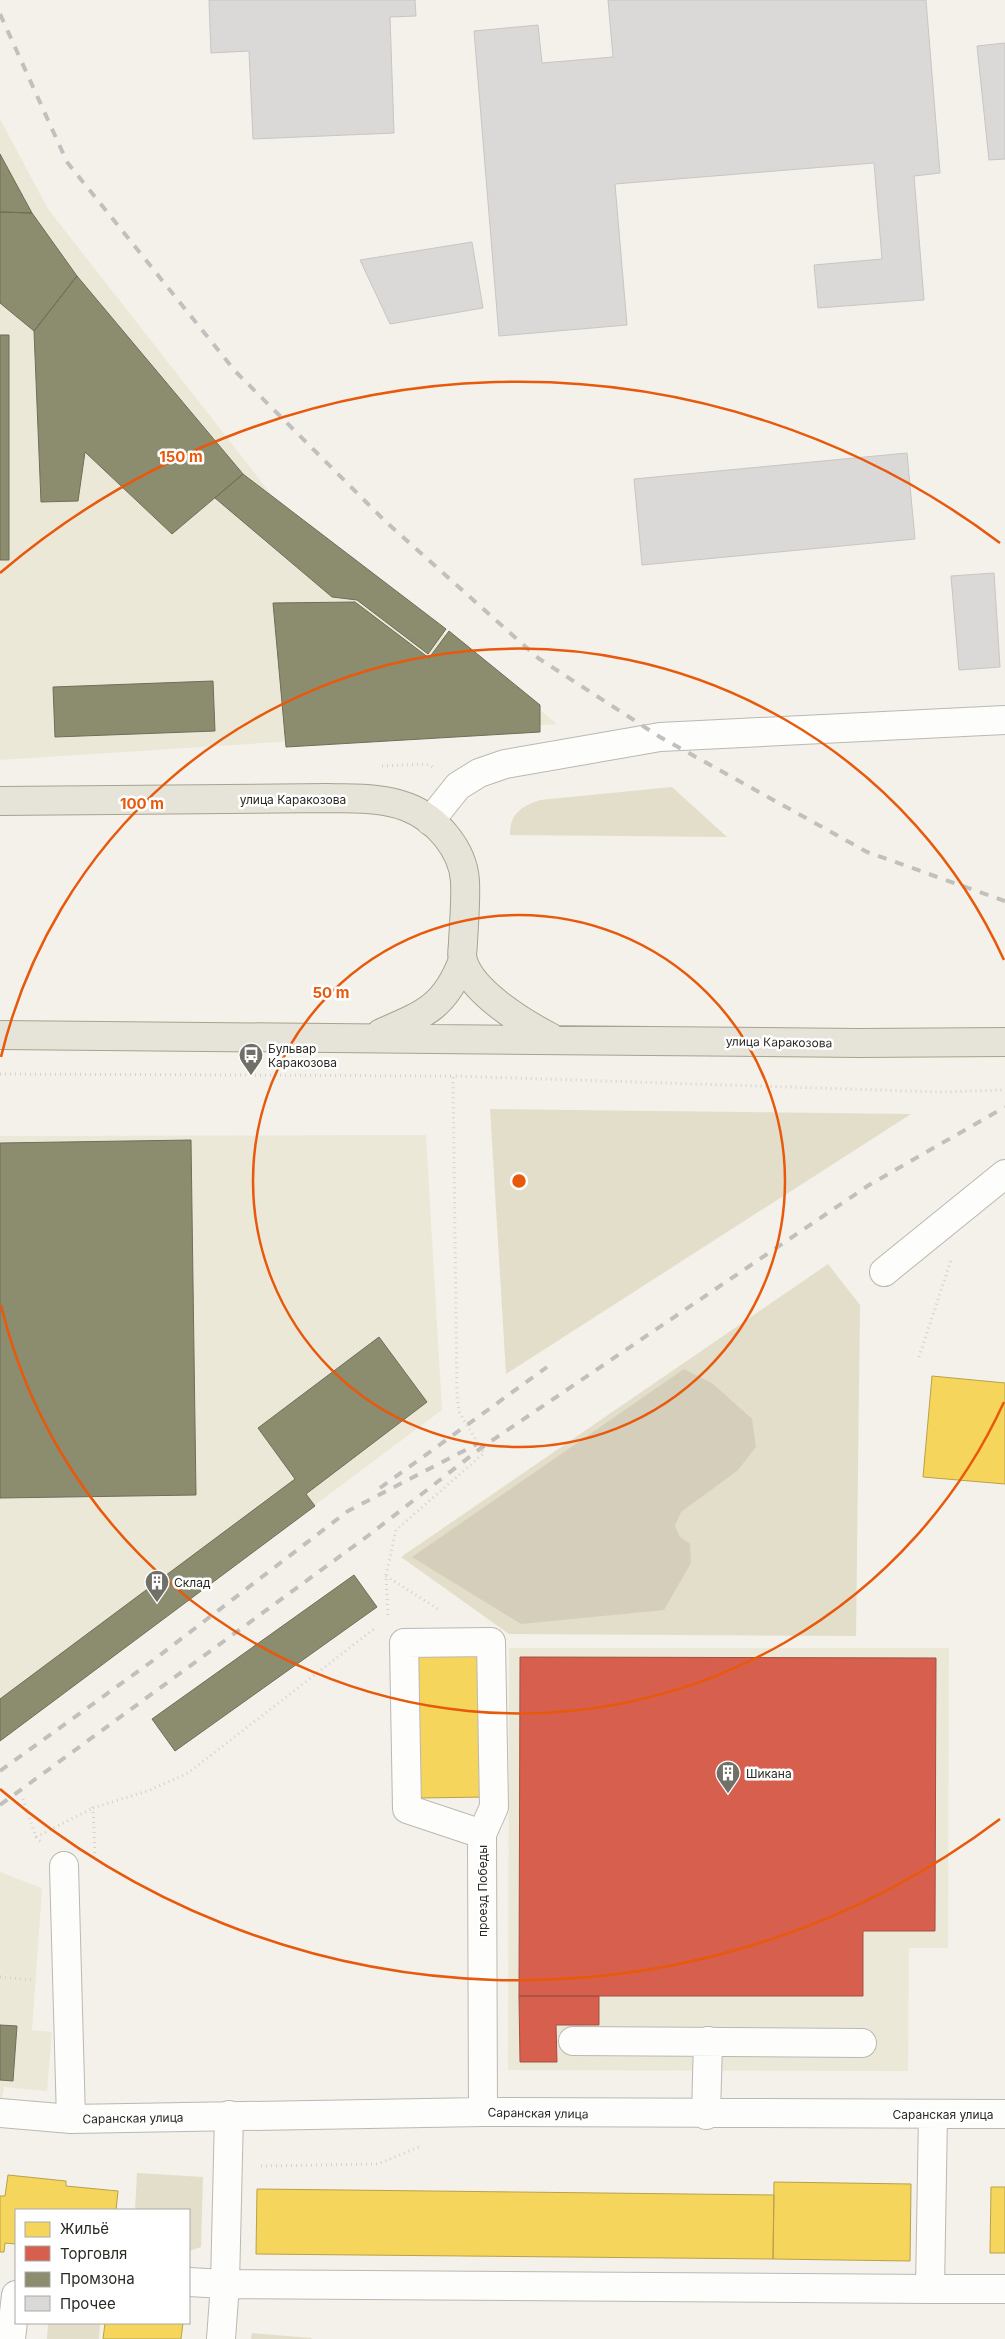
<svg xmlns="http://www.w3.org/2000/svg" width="1005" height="2339" viewBox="0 0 1005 2339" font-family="Inter,sans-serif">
  <rect width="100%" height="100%" fill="#f3f1e9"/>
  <path fill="#ece8d8" d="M0,119L48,209L271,494L557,724L0,760Z
    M426,1135L442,1410L0,1741V1136Z
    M509,1648H949L948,1948H909L908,2071L508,2070Z
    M0,1872L42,1888L32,2030L52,2032L47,2091L4,2087L0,2107Z"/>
  <path fill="#e3deca" d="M672,787L727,837L510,835C510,813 521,807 540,800Z
    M490,1109L911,1114L506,1374Z
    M828,1264L860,1305L856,1636L509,1634L401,1557Z
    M137,2173L203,2177L201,2247L189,2251V2210H135Z
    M48,2323H100L99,2339H47Z
    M252,2333L311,2338L312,2339H251Z"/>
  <path fill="#d4cebb" d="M684,1369L712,1383L752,1419L756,1447L737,1471L681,1512L675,1526L680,1537L690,1544L691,1563L664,1610L521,1624L412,1557Z"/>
  <path fill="#f6d55c" stroke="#b9a14b" d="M932,1376L1005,1383V1484L923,1477Z
    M418,1653H483L485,1797L420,1798Z
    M8,2175L66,2181V2186L118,2191L116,2210H16V2244L5,2243L4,2252H0V2196H5Z
    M774,2182L911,2184L910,2261L773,2259Z
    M991,2187H1005V2253H990Z
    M257,2189L774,2195L773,2259L256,2254Z
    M105,2323H183L181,2339H103Z"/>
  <path fill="#d6604d" stroke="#a25040" d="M520,1657L936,1658L935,1931H863V1996H519Z
    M519,1996H599V2025H556L557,2062H520Z"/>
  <path fill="#8c8c6e" stroke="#6f6e58" d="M0,154L32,213L0,212Z
    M0,212L32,213L77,276L34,331L0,303Z
    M77,276L243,474L172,534L85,452L78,501L41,502L34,331Z
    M0,335H9V560H0Z
    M243,474L446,629L428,654L357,600L332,597L215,498Z
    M355,602L429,658L449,631L540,705V732L286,747L273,603Z
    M213,681L215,731L55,737L53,687Z
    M191,1140L196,1495L0,1498V1143Z
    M379,1337L427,1402L306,1494L315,1506L0,1741V1699L295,1479L258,1428Z
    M354,1575L377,1607L175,1751L152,1719Z
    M0,2025L17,2026L13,2081L0,2080Z"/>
  <path fill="#dad9d7" stroke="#c8c6c5" d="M209,0H415L416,16L390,17L394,133L253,139L249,51L211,53Z
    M608,0H926L940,173L914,176L924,300L818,308L814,265L882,259L874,163L615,184L627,325L499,336L474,31L538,25L542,63L613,57Z
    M1005,43V159L989,160L977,46Z
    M472,242L483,308L390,324L360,260Z
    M907,453L915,539L642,565L634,479Z
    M994,573L1000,667L959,670L951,576Z"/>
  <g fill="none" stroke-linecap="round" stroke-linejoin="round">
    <defs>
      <path id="minor" d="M430,821L458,786L479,773L505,764L660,737L1005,720
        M884,1272L1005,1174
        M482,1834L407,1809L404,1643L491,1642L494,1807L482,1834L483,2112
        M64,1866L71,2119
        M573,2041L862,2043
        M0,2113L71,2119L483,2112L1005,2114
        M229,2115L225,2284L930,2289L933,2115
        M706,2115L708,2041
        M189,2282L225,2284L221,2339
        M930,2289H1005
        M11,2339L16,2295"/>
      <path id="major" d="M0,801L328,798C354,799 382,797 407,807C436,818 463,849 465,881C466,901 464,922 463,942C463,948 461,956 463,961C472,992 523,1023 550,1037
        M381,1033C425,1014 445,1007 463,960
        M0,1035L860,1043L1005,1042"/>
    </defs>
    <use href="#minor" stroke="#bab8b2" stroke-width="30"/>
    <use href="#major" stroke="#a8a38e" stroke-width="30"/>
    <path stroke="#d3d2d0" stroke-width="3" stroke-dasharray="1 4" stroke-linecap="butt" d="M382,766L426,764L433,767
      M0,1074L453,1076
      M919,1357L951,1260
      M386,1576L438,1609
      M388,1615L386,1575L396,1530L484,1453L459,1412L457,1396L453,1076L940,1092L1005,1090
      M23,1799L36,1837L43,1844
      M36,1837L93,1808
      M95,1853L93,1808L150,1790L188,1773L374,1629
      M0,1977L34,1980
      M261,2166L378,2164L419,2147"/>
    <use href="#minor" stroke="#fdfdfc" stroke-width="28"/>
    <use href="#major" stroke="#e6e3d9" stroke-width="28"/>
    <path stroke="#c1c0be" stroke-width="4" stroke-dasharray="9 9" stroke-linecap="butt" d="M0,14L67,162L235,371L386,522L538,658L660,737L867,852L1005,901
      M380,1488L547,1367
      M0,1771L151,1662L348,1511L477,1444
      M0,1805L369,1535L481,1448L869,1185L1005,1107"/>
  </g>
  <g fill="none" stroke="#e8590c" stroke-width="2.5">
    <circle cx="519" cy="1181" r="266"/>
    <path d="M1004 1402A533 533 0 0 1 1 1305M1 1057A533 533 0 0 1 1004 960"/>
    <path d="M1000 1819A799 799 0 0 1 0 1789M0 573A799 799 0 0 1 1000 543"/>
  </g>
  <defs>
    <symbol id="bus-pin" viewBox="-11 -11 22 30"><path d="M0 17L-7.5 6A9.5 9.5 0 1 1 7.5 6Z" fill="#706f68" stroke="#fff"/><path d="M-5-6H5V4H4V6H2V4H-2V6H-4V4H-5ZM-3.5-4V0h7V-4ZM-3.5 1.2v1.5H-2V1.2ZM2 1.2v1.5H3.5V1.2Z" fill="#fff"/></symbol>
    <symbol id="building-pin" viewBox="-11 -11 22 30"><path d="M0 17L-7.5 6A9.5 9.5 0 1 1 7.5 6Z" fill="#706f68" stroke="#fff"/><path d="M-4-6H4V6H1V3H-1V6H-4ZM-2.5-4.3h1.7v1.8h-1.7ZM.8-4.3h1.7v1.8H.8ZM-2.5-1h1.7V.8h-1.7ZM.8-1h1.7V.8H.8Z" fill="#fff"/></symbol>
  </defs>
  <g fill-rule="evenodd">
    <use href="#bus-pin" x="237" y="1041" width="28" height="38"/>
    <use href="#building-pin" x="143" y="1568" width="28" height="38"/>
    <use href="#building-pin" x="714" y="1759" width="28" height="38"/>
  </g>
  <g text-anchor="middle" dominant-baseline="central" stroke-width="5" stroke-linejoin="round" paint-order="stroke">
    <g font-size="12" fill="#2a2923" stroke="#fff">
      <text x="293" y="799">улица Каракозова</text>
      <text transform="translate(779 1042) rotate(1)">улица Каракозова</text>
      <text transform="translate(482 1891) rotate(-90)">проезд Победы</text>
      <text transform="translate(538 2113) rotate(1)">Саранская улица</text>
      <text x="943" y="2114">Саранская улица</text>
      <text transform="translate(133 2118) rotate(-1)">Саранская улица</text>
    </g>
    <g font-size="12" fill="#2a2923" stroke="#fff" text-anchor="start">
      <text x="268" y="1048">Бульвар<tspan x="268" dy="14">Каракозова</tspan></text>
      <text x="174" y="1582">Склад</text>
      <text x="746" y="1773">Шикана</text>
    </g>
  </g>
  <circle cx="519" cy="1181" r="8" fill="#e8590c" stroke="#fff" stroke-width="2.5"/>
  <g font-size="15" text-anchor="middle" font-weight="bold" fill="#e8590c" stroke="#fff" stroke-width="5" stroke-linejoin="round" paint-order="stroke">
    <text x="181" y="462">150 m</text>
    <text x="142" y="809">100 m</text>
    <text x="331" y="998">50 m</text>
  </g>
  <rect x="15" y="2209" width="175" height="115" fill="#ffffff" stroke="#aaa9a7"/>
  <rect x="25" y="2222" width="25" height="15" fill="#f6d55c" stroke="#aaa9a7"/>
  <text x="60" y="2234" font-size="15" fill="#2a2923">Жильё</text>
  <rect x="25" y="2246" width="25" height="15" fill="#d6604d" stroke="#aaa9a7"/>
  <text x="60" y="2259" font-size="15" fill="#2a2923">Торговля</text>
  <rect x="25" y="2272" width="25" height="15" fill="#8c8c6e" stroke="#aaa9a7"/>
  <text x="60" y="2284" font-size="15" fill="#2a2923">Промзона</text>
  <rect x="25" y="2296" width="25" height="15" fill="#dad9d7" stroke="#aaa9a7"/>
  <text x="60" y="2309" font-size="15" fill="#2a2923">Прочее</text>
</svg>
